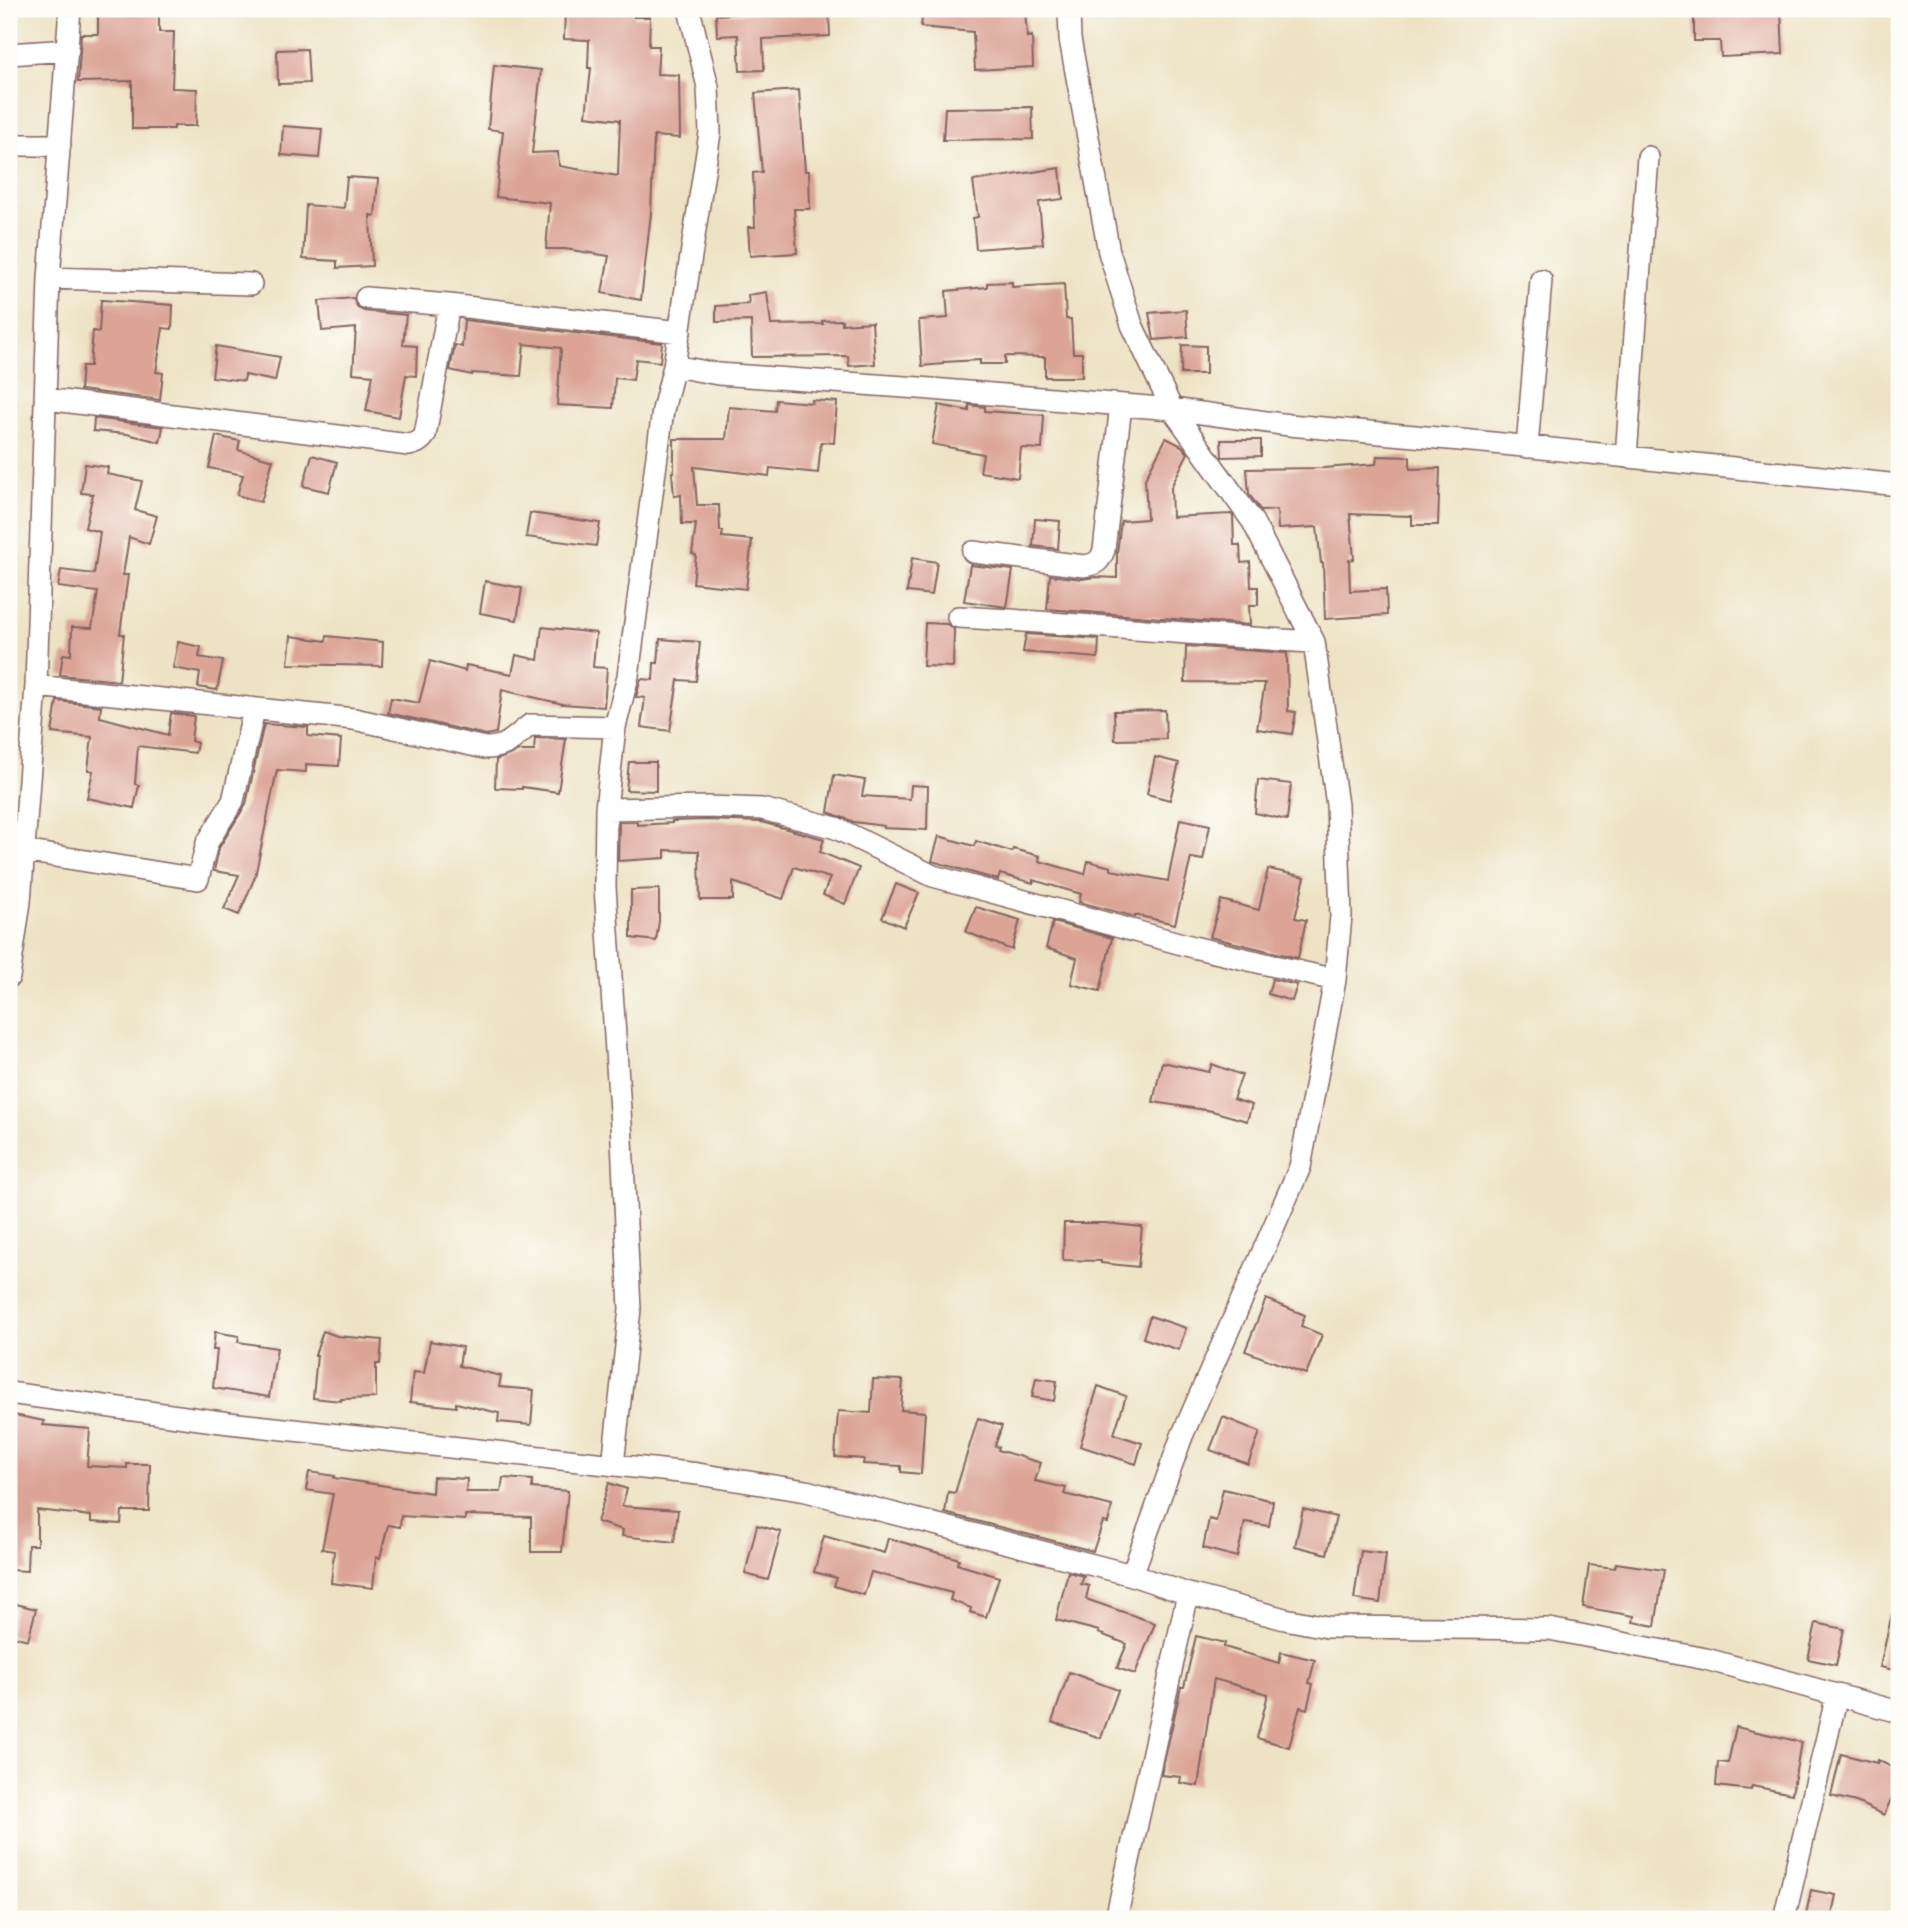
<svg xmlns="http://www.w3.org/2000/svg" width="1908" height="1928" viewBox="0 0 1908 1928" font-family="'EB Garamond',serif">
  <rect width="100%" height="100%" fill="#fdfcf7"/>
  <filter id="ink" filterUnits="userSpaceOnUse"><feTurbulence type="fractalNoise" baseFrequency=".0143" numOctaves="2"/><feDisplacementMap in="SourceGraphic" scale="14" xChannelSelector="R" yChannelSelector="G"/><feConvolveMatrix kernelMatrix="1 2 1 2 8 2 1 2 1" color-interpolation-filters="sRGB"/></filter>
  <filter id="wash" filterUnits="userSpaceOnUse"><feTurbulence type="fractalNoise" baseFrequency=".00686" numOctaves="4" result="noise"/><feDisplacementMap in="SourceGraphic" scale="28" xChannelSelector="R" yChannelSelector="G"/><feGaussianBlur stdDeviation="1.57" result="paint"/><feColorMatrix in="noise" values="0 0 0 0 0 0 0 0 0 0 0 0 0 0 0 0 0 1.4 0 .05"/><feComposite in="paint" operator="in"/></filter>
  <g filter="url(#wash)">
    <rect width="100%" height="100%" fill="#ede2c4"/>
    <g id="blocks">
      <path fill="#dba497" d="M98,9H159V32H174L172,88L197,89L196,126H174V129H132V81L78,82L81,34H98Z
        M565,9H634V17H650L649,46H659L657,74L679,75L680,138L654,136L651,213L641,300L602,293L609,256L565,249H546L550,203L496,197L503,131L488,129L494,65L541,70L532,153L558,152L559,166L618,176L620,120L586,116L591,68H588L589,40L564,39Z
        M923,9H1025L1027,37L1032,36L1033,67L975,70L973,32L921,27Z
        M1694,9H1781L1783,54L1721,57L1720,41H1694Z
        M781,11V15L829,13L830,36L763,39L764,70L740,71L738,35L717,36L716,15Z
        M307,49L309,83L278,84L277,50Z
        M799,90L805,171H809L810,209H794L797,253L750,256L748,227H755L753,173L762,172L755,93Z
        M1032,107L1033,139L943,140L945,108Z
        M283,126L322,129L319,158L281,155Z
        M1060,168L1063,199L1039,202L1043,244L976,249L973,218L978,217L973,181Z
        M347,177L378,179L375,216L370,215L372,266L337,268V261L303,259L306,205L344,208Z
        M1012,282V287L1064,284L1066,319H1071L1073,353H1082V377H1045V357L1005,356V364H980V360L943,362V364L922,366L919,320L948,318L946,291L987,287V283Z
        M767,292L771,325L823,324L822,321L842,320V324L872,322L875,364L849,366L848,356L752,357L751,321L716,322V306L749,304L748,295Z
        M353,298L358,308L364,311L406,315L403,345L417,346L416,376L406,375L399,417L366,411L373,375L353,373L356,328L322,331L319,301Z
        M101,300L173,305L172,329L163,328L156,372L163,373L160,400L80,390L82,366H90L93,331L99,332Z
        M1186,310L1188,337L1154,340L1149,313Z
        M464,320L662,343L660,362L636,359L633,380L615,378L613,408L557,405L561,348L524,344L521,376L472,373V375L450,370L455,345L462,347Z
        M1182,345L1206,346V374H1181Z
        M216,346L280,357L275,381L245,375L244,381L212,377Z
        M776,400L812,403V400L837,402L834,443L821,442L818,473L770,468L769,476L694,467L697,505H719L720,531H723L722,537L752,540L746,589L693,583L696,555L692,554L696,524H682L681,495L674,496L672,472H674V439H726L729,407L775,411Z
        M939,405L969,411V405L985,407V411L1044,415L1042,449L1021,448L1018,478L980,472L983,454L932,444Z
        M94,418L163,427L160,442L127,434L93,431Z
        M216,436L240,441L238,450L273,460L261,502L237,495L243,475L209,468Z
        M1166,438L1182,446L1188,453L1171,487L1172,517L1231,514L1233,516L1234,545H1240L1241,563L1250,562L1251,587H1258V605H1249L1250,625L1047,609L1050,575L1082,579L1096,577L1117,578V553L1121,521L1147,519L1145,479Z
        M1221,440H1261V456L1222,457Z
        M312,455L337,462L329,492L303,486Z
        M1377,456L1410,457V469L1440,468L1438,525H1412V516L1350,514L1354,559L1349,560L1350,591L1386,589L1387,615L1325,619L1323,563H1321L1317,527L1278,529L1277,510L1261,511L1249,494L1247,469L1324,468L1376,464Z
        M85,464L108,467L107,474L142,481L135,510L157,516L149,544L129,537L123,575H128L120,634H124L119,681L60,675L63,654L71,655L72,627L92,628L98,592L58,587L61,570L94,574L100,532L85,528L93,494L81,493Z
        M530,513L600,523L596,546L526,537Z
        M1035,519L1060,521L1058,549L1033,546Z
        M912,558L937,562L932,595L907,592Z
        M970,565L1013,570L1007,607L964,601Z
        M485,581L522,588L517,620L480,613Z
        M925,623L947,624L954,629L953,667L923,666Z
        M542,627L596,633L593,667L607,668L604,707L563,704L502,690L496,733L486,735L388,713L391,698L419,703L430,661L465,671L466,665L512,674L516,655L538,660Z
        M1026,634L1099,639L1098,658L1023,652Z
        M291,636L326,641L327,636L383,642L382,666L288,664Z
        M660,639L700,642L696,681L678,680L670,731L641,727L645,698L636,697L641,679L653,680L654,663H658Z
        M178,642L201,647L199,657L223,661L217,690L198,687L200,673L173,668Z
        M1186,646L1287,653L1288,711L1296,712L1292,734L1257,729L1265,683L1185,682Z
        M57,701L101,706L100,717L168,735L171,713L194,716L191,741L197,743L195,753L138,746L135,784L139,785L134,808L87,798L93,771L88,770L92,737L52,733Z
        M1165,710L1166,739L1115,740L1114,711Z
        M264,724L308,727V736L341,739L339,766L306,764V772L277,770L255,877L239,915L224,909L239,875L214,871L219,848L246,804Z
        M535,738L566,739L558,792L522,787V789L495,788L496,760L519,751H534Z
        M1155,757L1179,763L1170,800L1147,794Z
        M629,762H656V791L626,790Z
        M834,775L865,780L862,796L910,799L911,785L928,786L927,830L883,828L884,826L854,822L828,812Z
        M1258,780L1291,784L1287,820L1255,813Z
        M1180,819L1210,825L1203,860L1191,858L1175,924L1135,915V917L1079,902L1081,894L1033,880V883L1000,874L998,880L932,861L939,836L974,846L976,841L1012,852L1013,849L1040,856L1039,861L1085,874L1088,861L1111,867V870L1168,881Z
        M707,820L761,822L824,839L820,852L859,868L845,904L823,895L830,878L794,867L783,899L733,882V900H700L699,851L665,850V858L618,861L619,822H637V825L672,823V821Z
        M1268,869L1305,877L1295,918L1306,920L1298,958L1210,937L1221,900L1259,910Z
        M896,884L919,893L904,927L882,918Z
        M659,889V921L656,941L631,938V890Z
        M976,907L1020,920L1012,950L966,932Z
        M1053,922L1112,938L1100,991L1071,984L1077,958L1046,948Z
        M1272,979L1297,985L1292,1001L1268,994Z
        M1162,1062L1209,1072L1212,1064L1242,1075L1233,1099L1252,1105L1247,1121L1212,1111L1153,1102Z
        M1064,1223H1105L1142,1227L1138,1267L1101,1263V1261L1063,1260Z
        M1266,1299L1305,1315L1301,1326L1322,1335L1306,1374L1245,1351Z
        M1150,1316L1186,1328L1179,1350L1143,1338Z
        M323,1331L337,1336L382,1340L380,1364H376V1398L341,1399V1401L313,1398L317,1355H315Z
        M215,1332L239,1336L238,1342L277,1348L269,1397L213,1388L217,1350H213Z
        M430,1341L462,1347L459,1366L501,1376L499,1387L534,1390L531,1425L498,1422L499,1413L456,1403V1407L410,1402L413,1372L424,1373Z
        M1036,1378L1057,1381L1054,1401L1032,1397Z
        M873,1379L903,1380L901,1410L925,1412L921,1474L901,1472V1466L863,1464L864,1459L835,1457L838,1411L871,1413Z
        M1098,1386L1126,1396L1114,1434L1142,1443L1136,1464L1080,1446Z
        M9,1414L44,1421L43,1425L90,1429L87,1466L127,1468V1464H150L149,1511H122L121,1524L91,1522V1516L37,1510V1545H28L27,1571L9,1570Z
        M1223,1417L1260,1432L1248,1464L1210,1450Z
        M978,1418L1002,1426L995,1446L999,1447L998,1450L1041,1463L1035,1481L1066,1488L1064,1494L1112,1506L1108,1523L1103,1522L1093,1551L945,1513L948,1492L955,1493Z
        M309,1472L335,1476L334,1478L432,1493L433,1477L467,1479L466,1492H501L503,1478L532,1480V1488L568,1491L562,1552H531V1517L465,1515V1520L401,1516L400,1527L388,1525L380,1558L376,1557L373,1588L331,1583L334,1551L322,1549L333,1494L306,1490Z
        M609,1483L627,1489L622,1506L678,1510L674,1542L622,1536L623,1530L597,1522Z
        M1223,1489L1273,1501L1269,1526L1245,1522L1237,1557L1203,1548L1209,1519L1216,1521Z
        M1303,1509L1336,1517L1327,1554L1295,1546Z
        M757,1525L781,1532L768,1580L745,1574Z
        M824,1536L884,1553L888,1538L959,1559L957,1564L999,1577L986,1617L970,1612L971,1608L950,1600L952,1593L871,1572L864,1595L834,1586L837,1578L814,1572Z
        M1361,1551L1386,1554L1380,1603L1354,1599Z
        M1616,1563L1664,1570L1655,1626L1633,1622L1634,1616L1583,1607L1589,1565L1615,1568Z
        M1068,1572L1084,1576L1081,1584L1089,1586L1086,1599L1155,1623L1135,1674L1117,1668L1127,1644L1098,1633L1099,1631L1056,1620Z
        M16,1604L36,1609L28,1640L9,1635Z
        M1892,1613L1899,1614V1671L1880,1667Z
        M1816,1623L1844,1629L1836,1665L1808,1659Z
        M1196,1636L1225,1643L1224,1647L1279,1663L1281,1652L1315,1660L1309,1683L1313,1684L1307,1709L1300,1707L1289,1747L1257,1738L1268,1694L1214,1679L1198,1786L1180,1783L1181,1777L1161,1775L1181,1687H1184Z
        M1069,1672L1118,1690L1101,1738L1052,1722Z
        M1736,1727L1801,1742L1792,1794L1752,1786L1751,1790L1716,1786L1718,1762L1728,1763Z
        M1841,1754L1877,1763L1878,1760L1899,1771V1782L1884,1815L1856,1802L1831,1796Z
        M1811,1890L1836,1895L1831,1919H1805Z"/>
    </g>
  </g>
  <g filter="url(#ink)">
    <use href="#blocks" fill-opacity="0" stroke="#836361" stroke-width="2"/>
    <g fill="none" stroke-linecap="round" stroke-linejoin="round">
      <defs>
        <path id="minor" d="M1069,9L1070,39L1109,252L1132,325L1172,409L1253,522L1314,642L1337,805L1341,916L1335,980L1300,1167L1182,1436L1132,1575
          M9,54L68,50
          M9,145H60
          M49,278L251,284
          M449,305L680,332
          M674,366L710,133L708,87L689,9
          M46,399L409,445C417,443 420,442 425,435L449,305L366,298
          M1527,447L1541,280
          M1626,457L1648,157
          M973,552L1084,566C1096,564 1100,562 1104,550L1121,405
          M958,617C1077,623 1195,635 1314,642
          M36,686L354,719L485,748C508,748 513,738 530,725L615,727
          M606,809L605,887L622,1140L630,1309L613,1465
          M24,851L198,879L207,843L233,801L254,710
          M9,977L20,902L36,686L49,278L70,9
          M1335,980L1193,947L933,876L836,828L762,809L707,807L606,809L615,727L628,676L663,410L674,366L718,374L919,388L1172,409L1289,425L1483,442L1899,485
          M9,1393L229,1423L698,1474L806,1491L1132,1575L1188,1594L1285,1619L1327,1627L1549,1629L1706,1659L1899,1712
          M1116,1919L1188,1594
          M1784,1919L1837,1695"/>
      </defs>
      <use href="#minor" stroke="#836361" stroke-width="24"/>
      <use href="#minor" stroke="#fff" stroke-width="21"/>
    </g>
  </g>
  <rect width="1908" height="1928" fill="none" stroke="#fdfcf7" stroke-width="35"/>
</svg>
